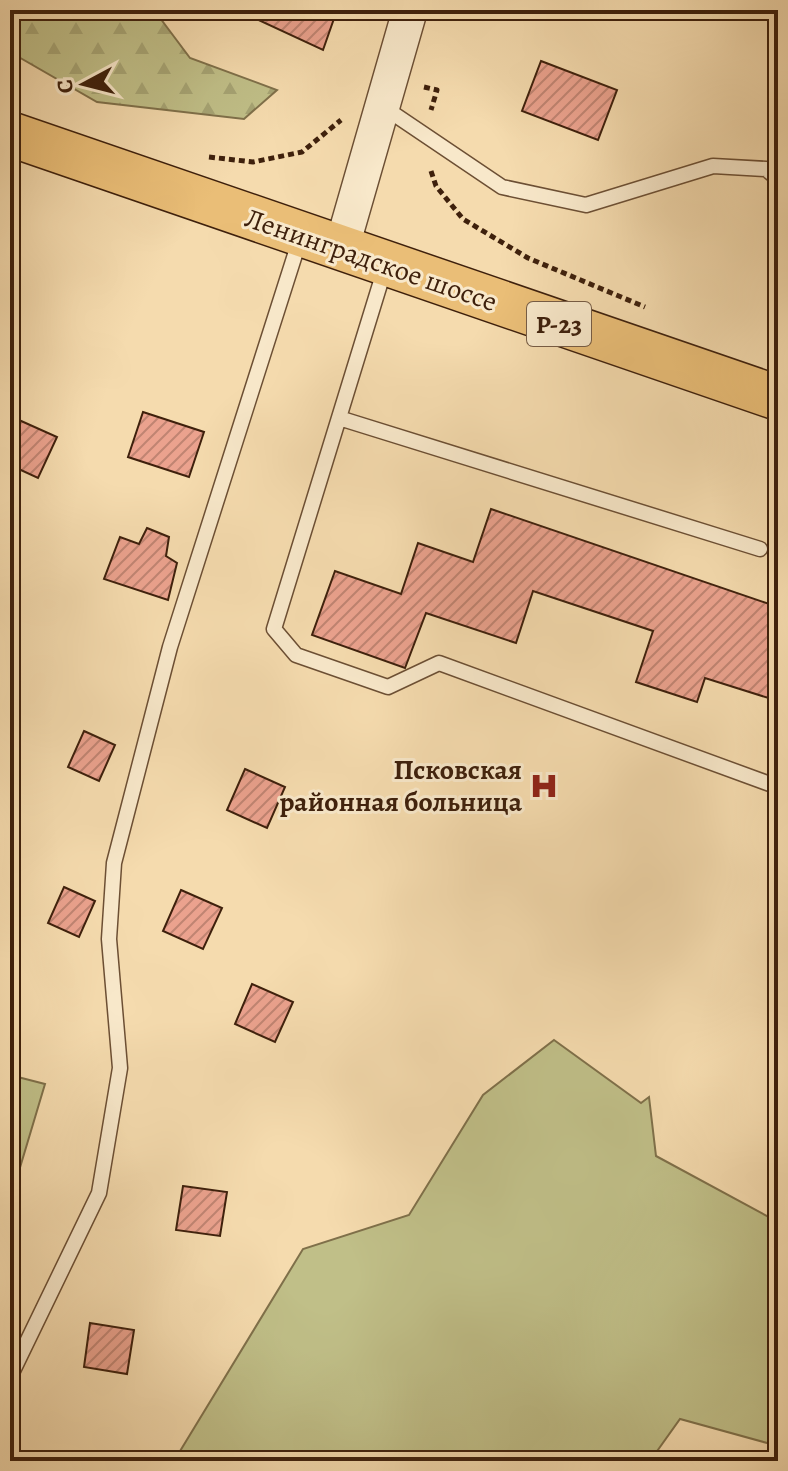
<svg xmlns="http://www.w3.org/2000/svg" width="788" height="1471" viewBox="0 0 788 1471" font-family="Alegreya,serif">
  <defs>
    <pattern id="forest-firs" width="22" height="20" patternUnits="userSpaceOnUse" patternTransform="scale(2)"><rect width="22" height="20" fill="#c0bf88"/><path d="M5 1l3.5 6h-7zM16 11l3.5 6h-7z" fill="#a6a474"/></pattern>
    <pattern id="building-hatch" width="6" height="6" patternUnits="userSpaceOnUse" patternTransform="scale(2)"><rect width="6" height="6" fill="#eba28e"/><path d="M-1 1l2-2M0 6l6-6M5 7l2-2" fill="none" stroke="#c08472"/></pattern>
  </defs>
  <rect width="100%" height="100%" fill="#f5dbae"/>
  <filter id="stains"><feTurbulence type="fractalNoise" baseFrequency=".0025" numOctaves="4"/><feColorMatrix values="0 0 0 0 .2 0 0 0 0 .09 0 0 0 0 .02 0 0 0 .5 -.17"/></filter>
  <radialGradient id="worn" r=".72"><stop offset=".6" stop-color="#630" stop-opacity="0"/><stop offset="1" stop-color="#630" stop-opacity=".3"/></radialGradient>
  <path fill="#c0bf88" stroke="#7f704a" stroke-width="2" d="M554,1040L641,1103L649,1097L656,1156L778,1222V1446L680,1419L650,1461H174L303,1249L409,1215L483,1095Z
    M10,1075L45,1084L10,1201Z"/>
  <path fill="url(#forest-firs)" stroke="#7f704a" stroke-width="2" d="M10,10H154L190,58L277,90L244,119L97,102L10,52Z"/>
  <path fill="url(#building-hatch)" stroke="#3e200c" stroke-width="2" d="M237,10H337L323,50Z
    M541,61L617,90L598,140L522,111Z
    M143,412L204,432L189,477L128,457Z
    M10,416L57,437L38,478L10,465Z
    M491,509L778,607V701L705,678L697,702L636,682L653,631L533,591L516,643L426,613L405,668L312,635L335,571L401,594L418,543L473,562Z
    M147,528L169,537L166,556L177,563L168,600L104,579L120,537L139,544Z
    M84,731L115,745L99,781L68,767Z
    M245,769L285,787L267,828L227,810Z
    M64,887L95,901L79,937L48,923Z
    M181,890L222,908L203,949L163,931Z
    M252,984L293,1002L275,1042L235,1024Z
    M183,1186L227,1192L220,1236L176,1230Z
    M90,1323L134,1330L127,1374L84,1367Z"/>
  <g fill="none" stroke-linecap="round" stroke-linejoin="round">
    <defs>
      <path id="service" d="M382,106L502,187L586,205L713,166L766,169L778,179
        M385,268L274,629L296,655L388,687L439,663L778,787
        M339,418L760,549
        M10,1377L99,1193L120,1068L109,939L114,863L170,647L300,239"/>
      <path id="tertiary" d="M341,250L410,10"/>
      <path id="trunk" d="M10,134L778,398"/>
    </defs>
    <use href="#service" stroke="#6c4f34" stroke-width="17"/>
    <use href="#tertiary" stroke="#6c4f34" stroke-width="37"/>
    <use href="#trunk" stroke="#3e200c" stroke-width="47"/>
    <path stroke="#3e200c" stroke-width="5" stroke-dasharray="6 4" stroke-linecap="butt" d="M424,87L437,90L431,110
      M209,157L253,162L302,152L341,120
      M431,171L436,186L463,219L528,258L645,307"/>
    <use href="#service" stroke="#f8e8ca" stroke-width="14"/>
    <use href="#tertiary" stroke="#f8e8ca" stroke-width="34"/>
    <use href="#trunk" stroke="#eabe77" stroke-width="44"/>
  </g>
  <defs>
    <symbol id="hospital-bare" viewBox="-9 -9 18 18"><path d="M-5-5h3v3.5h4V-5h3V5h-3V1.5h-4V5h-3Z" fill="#8f2418" stroke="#f8e8ca" stroke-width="2.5" paint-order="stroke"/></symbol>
  </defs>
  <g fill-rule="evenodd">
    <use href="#hospital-bare" x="524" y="766" width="40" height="40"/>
  </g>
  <g text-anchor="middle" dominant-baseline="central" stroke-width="6" stroke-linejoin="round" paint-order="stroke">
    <rect fill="#f8e8ca" stroke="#765c45" stroke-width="2" x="527" y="302" width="64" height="44" rx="6"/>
    <g font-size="26" font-weight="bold" fill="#3e200c">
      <text x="559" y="324">Р-23</text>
    </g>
    <g font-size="28" fill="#3e200c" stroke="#f8e8ca">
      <text transform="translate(371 260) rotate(19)">Ленинградское шоссе</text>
    </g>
    <g font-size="28" font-weight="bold" fill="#3e200c" stroke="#f8e8ca" text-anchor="end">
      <text x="522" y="770">Псковская<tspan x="522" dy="32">районная больница</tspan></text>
    </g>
  </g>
  <rect width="788" height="1471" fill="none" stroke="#f5dbae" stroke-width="40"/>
  <rect x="12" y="12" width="764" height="1447" fill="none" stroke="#3e200c" stroke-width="4"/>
  <rect x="20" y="20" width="748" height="1431" fill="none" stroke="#3e200c" stroke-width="2"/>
  <g transform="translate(84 84) rotate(263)" stroke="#f8e8ca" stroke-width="6" paint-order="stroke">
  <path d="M0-6L14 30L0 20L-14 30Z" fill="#3e200c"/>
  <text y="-12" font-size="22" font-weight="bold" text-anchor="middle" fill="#3e200c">С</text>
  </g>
  <rect width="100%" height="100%" filter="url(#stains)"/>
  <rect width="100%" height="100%" fill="url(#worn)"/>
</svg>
